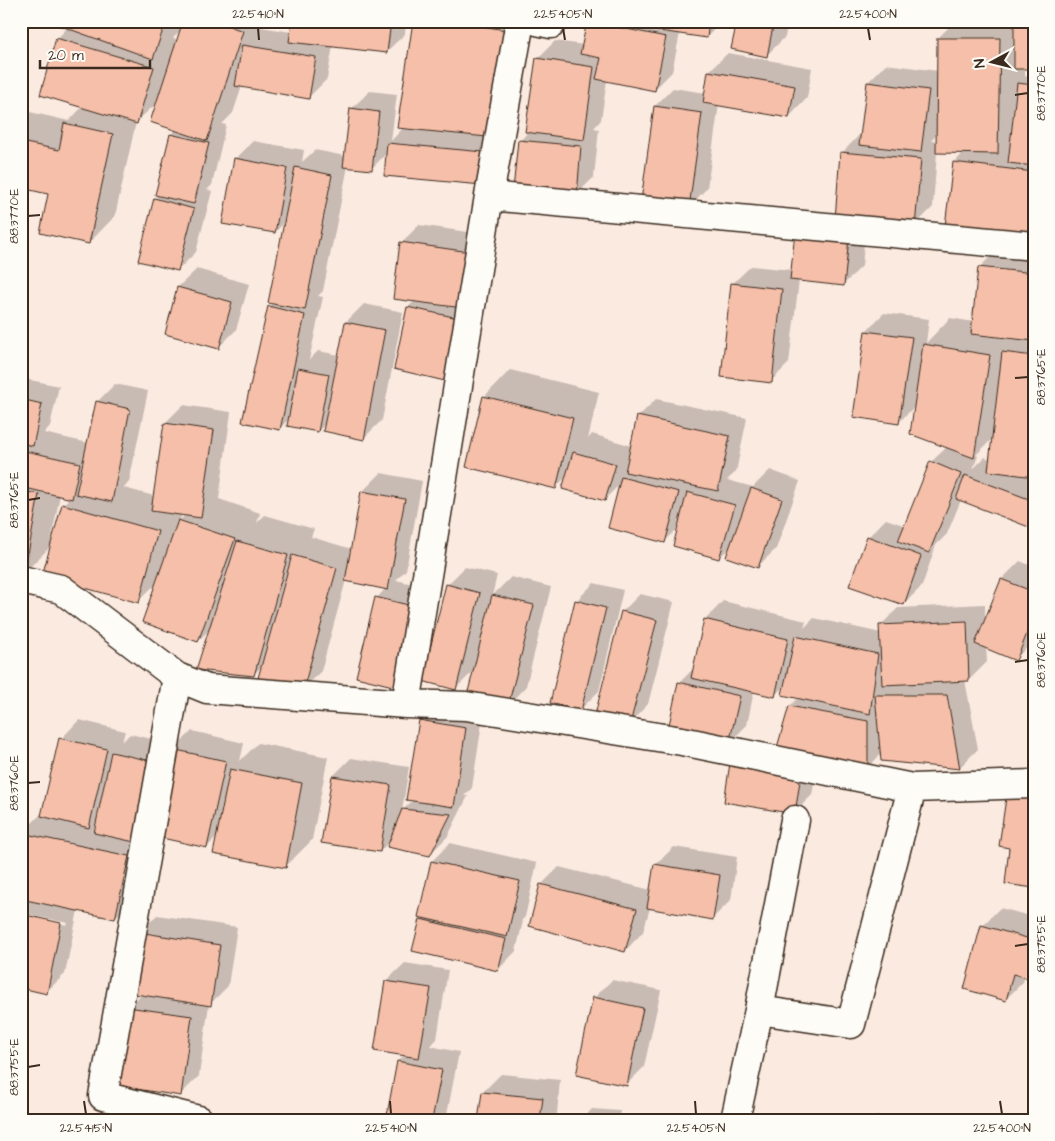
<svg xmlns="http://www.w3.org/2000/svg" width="1055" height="1141" viewBox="0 0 1055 1141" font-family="'Architects Daughter',sans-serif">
  <rect width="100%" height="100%" fill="#fbeae0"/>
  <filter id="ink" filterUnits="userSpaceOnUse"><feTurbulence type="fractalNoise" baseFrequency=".02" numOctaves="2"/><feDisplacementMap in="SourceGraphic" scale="10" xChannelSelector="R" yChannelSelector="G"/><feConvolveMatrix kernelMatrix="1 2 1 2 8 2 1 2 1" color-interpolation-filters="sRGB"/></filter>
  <g filter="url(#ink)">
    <path fill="#0003" fill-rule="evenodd" d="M51,21H263L261,27L291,32L293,21H406L405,34L386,52L333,46L327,79L309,97L242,86L233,113L222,124L226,125L212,185L207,190L212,191L196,252L178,270L155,199L159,194L171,135L176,129L159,101L136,122L115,216L89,243L50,193L21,187V120L30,112L69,121L83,106L57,39L68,27ZM182,29L178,40L173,38Z
      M414,21H529L499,166L387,153L371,169L348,166L323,291L318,296L323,297L309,360L318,351L339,355L346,322L364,304L403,312L382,420L364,438L326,423L318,431L290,418L279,429L269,307L273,302L286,221L275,232L235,159L253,141L304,150L302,162L315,150L345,156L351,109L370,91L397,94L391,141L404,127Z
      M588,21H722L707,37L680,33L672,72L654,90L607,80L601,120L594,128L599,129L594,177L576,195L520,141L529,131L537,59L555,41L584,45Z
      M738,21H788L785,37L767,55Z
      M955,21H1034L1025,67V77L1034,68V236L954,163L964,152H937L933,207L914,226L866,222L862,266L843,285L799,280L789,363L771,381L732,284L751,266L792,270L836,217L842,153L860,134L861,135L868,82L886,64L938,71V38ZM937,134V141H931Z
      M728,53L812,68L807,98L789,117L719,104L707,188L689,207L655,106L673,88L706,93L709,71Z
      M419,225L488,235L467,362L408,307L415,301L401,243Z
      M1006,241L1034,244V527L961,500L947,534L936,545L922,586L904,604L868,537L886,519L906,526L931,462L947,447L915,406L899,422L854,416L866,331L884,313L929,319L926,343L950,318L974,322L979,268ZM993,438L990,459L985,457L973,469L978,456L976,455Z
      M197,269L249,284L236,330L218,348L166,333L178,287Z
      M510,370L599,392L588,439L592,434L632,446L638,417L656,399L747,418L736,472L727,480L753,487L770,470L800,481L776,549L757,567L731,546L719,558L679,527L665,541L621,483L604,500L567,476L556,487L484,397Z
      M21,378L59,386L50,426L44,433L88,443L97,402L115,384L148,391L129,482L124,488L154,496L165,423L183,405L231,412L219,499L260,513L257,523L265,515L314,529L311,537L352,549L362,492L381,473L422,481L406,570L396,580L434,589L415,668L377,598L386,588L346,580L321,671L303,689L263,665L253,675L211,628L198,641L158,582L138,601L51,546L23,574H21ZM60,495L70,497L63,505L53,540H51ZM182,514H186L180,520Z
      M1020,561L1034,567V641L1015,659L986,647L987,662L969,680H965L978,749L960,767L882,753L867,768L819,758L812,795L794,813L778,750L790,706L799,697L785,685L774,696L754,691L747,725L729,743L679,683L695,667L705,620L723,601L806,621L804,628L814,618L881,633L880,626L898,608L985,604V620L1002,579Z
      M465,567L497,575L492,596L511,577L551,587L526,686L508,705L475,670L456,688L447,585Z
      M594,583L623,590L599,691L581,709L576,601Z
      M640,594L674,602L648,704L630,723L622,612Z
      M438,703L484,710L472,788L464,796H468L448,836L430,854L391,840L380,851L333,776L351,758L409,767L402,811L413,800L420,721Z
      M79,720L125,731L122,742L130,734L174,744L172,751L192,731L244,743L240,761L258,743L328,757L312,840L286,866L218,836L207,847L154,835L141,891L115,918L78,910L65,974L46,992L21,915L67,925L68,923L21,913V837L22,833L43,812L61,739Z
      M450,843L537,863L525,917L521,921H523L516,951L498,970L421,920L424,917L432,861Z
      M674,847L737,857L731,900L713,918L650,908L643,932L625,951L541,885L559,867L651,890L655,865Z
      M1000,908L1034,917V979L1025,976L1023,982L1005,1000L982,926Z
      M157,915L237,927L228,986L210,1004H209L199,1076L181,1094L137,1088V1090L172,1100L109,1105L128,1087V1008L142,994L139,933Z
      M405,963L448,970L437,1039L430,1046L459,1052L446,1120H387L398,1061L405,1055L386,981Z
      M612,980L661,990L644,1067L626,1085L594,998Z
      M501,1074L560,1080L557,1114L551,1120H480L483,1092Z
      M592,1109L620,1111L619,1120H582Z
      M925,1114L974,1119V1120H919Z
      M875,1116L910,1120H872Z"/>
    <path fill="#f5bfa9" stroke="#3b2a1e" d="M47,21H166L153,59Z
      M183,21H215L243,31L207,141L150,122Z
      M292,21H391L387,53L289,42Z
      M413,21H450L506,30L487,137L397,128Z
      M587,21L666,37L655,91L596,79L601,58L580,54Z
      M633,21H709L707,38L632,27Z
      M737,21H774L767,57L731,49Z
      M1014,21H1034V69H1014Z
      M56,38L154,67L137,124L40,95Z
      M937,38H1000L998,154L936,153Z
      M242,45L316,57L309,99L235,86Z
      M536,58L594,67L584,140L525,132Z
      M708,71L795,86L789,118L703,103Z
      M867,82L929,90L921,152L859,145Z
      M1017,83L1034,85V166L1008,163Z
      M654,106L702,113L689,208L641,201Z
      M350,108L379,112L372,170L343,167Z
      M64,123L113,134L89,244L40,233L48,194L21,188V142L59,150Z
      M170,134L209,143L194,204L155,195Z
      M518,140L581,146L577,196L513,190Z
      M387,143L484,152L482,185L384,176Z
      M840,152L921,159L915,227L835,220Z
      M234,158L287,168L275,233L222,224Z
      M953,162L1034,172V237L945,226Z
      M295,167L332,175L305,310L268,303Z
      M154,198L194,209L178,271L138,261Z
      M795,232L849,238L844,286L790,280Z
      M400,242L470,252L463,308L393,299Z
      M978,267L1034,273V341L971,334Z
      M731,283L782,289L772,383L721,377Z
      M177,287L232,302L219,349L165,334Z
      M268,306L305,315L280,430L242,422Z
      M407,307L463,319L449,382L394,369Z
      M345,322L385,330L364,440L323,431Z
      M865,331L912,337L899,424L853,417Z
      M923,344L990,355L974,458L910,434Z
      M1002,352L1034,356V477L988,471Z
      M298,368L329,374L318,432L287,426Z
      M483,396L573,418L556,489L466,467Z
      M21,399L42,404L33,446L21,443Z
      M96,401L130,409L112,502L76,494Z
      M637,416L730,436L718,491L625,472Z
      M164,423L214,430L201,518L151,511Z
      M21,450L80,463L72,499L21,487Z
      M573,452L616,464L605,501L562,489Z
      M930,461L961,474L929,553L898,541Z
      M965,475L1034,501V529L956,499Z
      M621,477L679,492L665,543L608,528Z
      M751,488L782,499L758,568L726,557Z
      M21,491L39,494L24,576L21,575Z
      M361,491L405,499L388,590L345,581Z
      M687,492L735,505L719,559L673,546Z
      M62,504L158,531L139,603L42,576Z
      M178,520L235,539L198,642L142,622Z
      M867,536L921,556L904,605L849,586Z
      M237,541L288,555L254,676L196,670Z
      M292,555L337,568L303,690L258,678Z
      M1001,579L1034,592V616L1016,661L975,644Z
      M446,584L480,593L456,690L422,681Z
      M492,595L534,605L508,706L467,696Z
      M375,597L417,607L397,687L356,677Z
      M575,600L606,608L581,711L550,703Z
      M621,611L657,620L630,724L595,715Z
      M704,619L788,639L775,697L691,678Z
      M967,621L969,681L882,685L879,625Z
      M795,636L878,654L870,714L782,695Z
      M678,682L740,696L729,744L668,730Z
      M875,695H947L960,769L881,761Z
      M789,706L868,721V769L776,751Z
      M419,720L466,728L454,807L406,800Z
      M59,738L107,749L89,828L41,816Z
      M172,749L226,761L207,848L153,836Z
      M111,752L156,762L139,843L94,833Z
      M730,763L801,774L795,814L724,802Z
      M230,769L302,783L286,868L213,854Z
      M332,776L391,785L380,852L321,843Z
      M1007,791L1034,795V888L1005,884L1009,848L999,846Z
      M402,809L451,814L430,856L387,847Z
      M21,833L129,856L115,919L21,899Z
      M431,861L520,881L507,937L418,917Z
      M654,864L720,875L713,920L647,908Z
      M540,884L637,909L625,952L529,926Z
      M21,914L61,923L47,994L21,988Z
      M420,919L506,939L498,971L412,951Z
      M981,925L1034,940V980L1013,974L1006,1001L964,989Z
      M138,932L220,945L211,1006L129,993Z
      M385,981L431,988L419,1058L374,1051Z
      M593,997L643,1008L627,1086L576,1075Z
      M127,1007L192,1016L181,1096L117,1086Z
      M397,1061L442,1070L432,1120H386Z
      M482,1092L543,1098L540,1120H478Z
      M108,1105L154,1120H104Z"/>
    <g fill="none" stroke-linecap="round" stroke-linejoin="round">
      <defs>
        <path id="minor" d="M537,21L551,24L552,21
          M489,196L1034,246
          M21,580L61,589L177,677L207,689L406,704L466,706L682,741L912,788L1034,784
          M177,677L103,1096L199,1120
          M406,704L489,196L520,21
          M759,1010L851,1024L912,788
          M735,1120L759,1010L795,820"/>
      </defs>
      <use href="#minor" stroke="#3b2a1e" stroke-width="31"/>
      <use href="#minor" stroke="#fdfcf7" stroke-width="28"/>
    </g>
  </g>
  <path fill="none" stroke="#3b2a1e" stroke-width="2" d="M258,28L259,40M563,28L565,40M868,28L870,40M1015,95L1028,93M28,216L40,215M1015,378L1028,377M28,500L40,498M1015,662L1028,660M28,783L40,782M1015,946L1028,944M28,1067L40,1065M84,1101L86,1114M390,1101L391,1114M695,1101L696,1114M1000,1101L1002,1114"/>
  <rect width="1055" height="1141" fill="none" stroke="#fdfcf7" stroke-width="55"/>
  <g transform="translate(992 62) rotate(263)" stroke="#fdfcf7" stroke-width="4" paint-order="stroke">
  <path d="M0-4L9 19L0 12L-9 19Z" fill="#3b2a1e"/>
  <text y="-8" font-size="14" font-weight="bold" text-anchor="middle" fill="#3b2a1e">N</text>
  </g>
  <path d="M40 60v8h110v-8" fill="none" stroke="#3b2a1e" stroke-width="2.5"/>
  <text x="48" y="60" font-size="15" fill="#3b2a1e" stroke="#fdfcf7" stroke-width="4" paint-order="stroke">20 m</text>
  <rect x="28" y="28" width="1000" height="1086" fill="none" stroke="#3b2a1e" stroke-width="2"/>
  <g font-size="12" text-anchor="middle" fill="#3b2a1e">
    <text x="258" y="18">22.5410°N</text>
    <text x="563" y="18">22.5405°N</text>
    <text x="868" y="18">22.5400°N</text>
    <text transform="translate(1041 93) rotate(-90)" y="4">88.3770°E</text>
    <text transform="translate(14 216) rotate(-90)" y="4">88.3770°E</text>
    <text transform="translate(1041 377) rotate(-90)" y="4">88.3765°E</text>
    <text transform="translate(14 500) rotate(-90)" y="4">88.3765°E</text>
    <text transform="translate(1041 660) rotate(-90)" y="4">88.3760°E</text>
    <text transform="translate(14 783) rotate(-90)" y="4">88.3760°E</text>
    <text transform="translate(1041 944) rotate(-90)" y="4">88.3755°E</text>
    <text transform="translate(14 1067) rotate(-90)" y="4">88.3755°E</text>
    <text x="86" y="1132">22.5415°N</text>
    <text x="391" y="1132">22.5410°N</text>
    <text x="696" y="1132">22.5405°N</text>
    <text x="1002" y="1132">22.5400°N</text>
  </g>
</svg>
